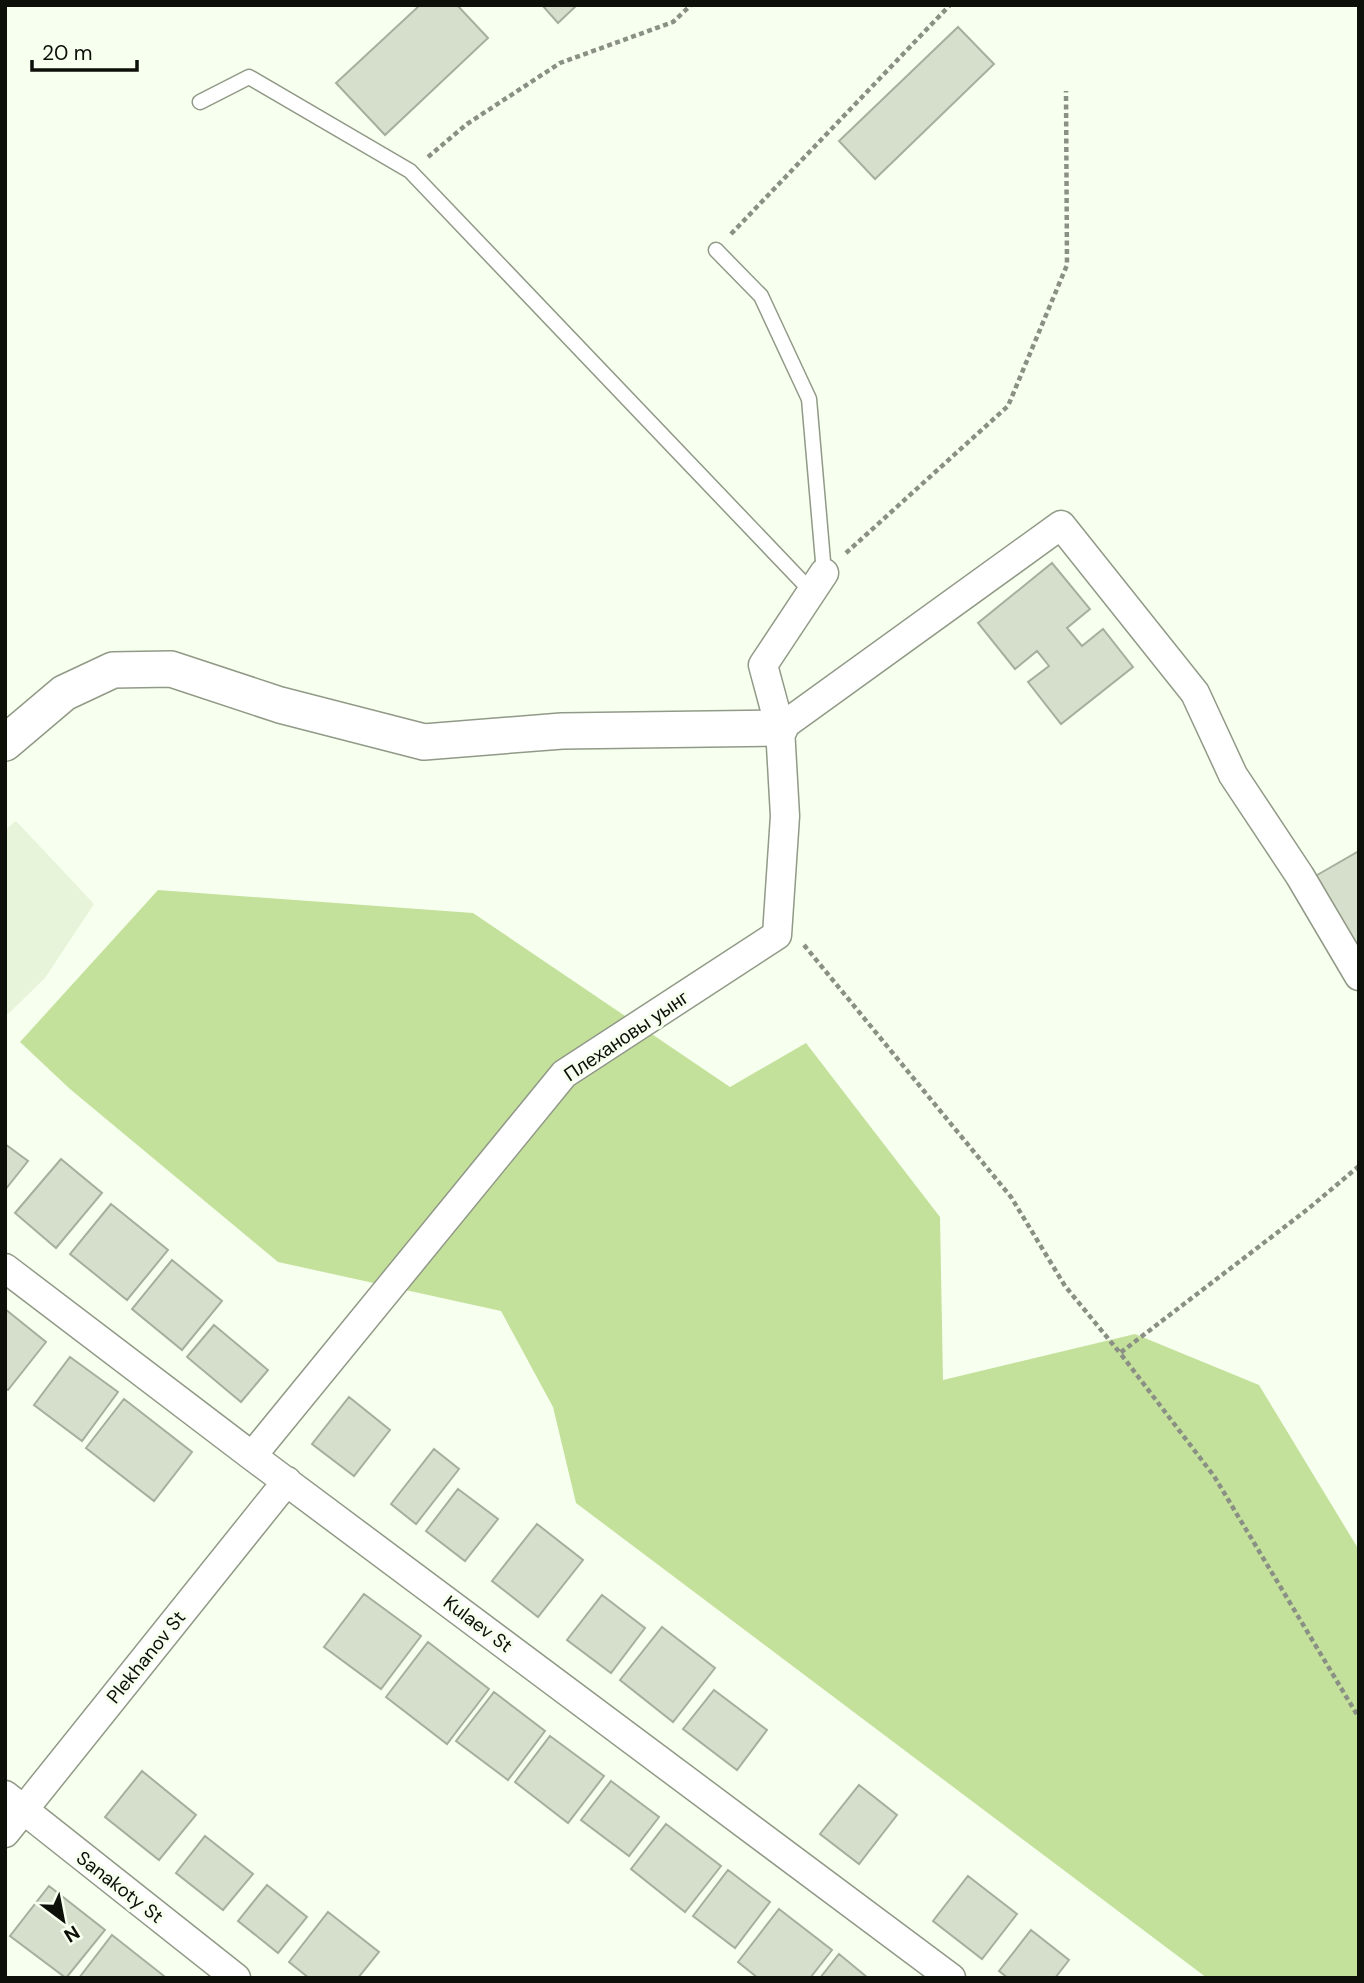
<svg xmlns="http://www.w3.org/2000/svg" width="1364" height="1983" viewBox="0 0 1364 1983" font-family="'DM Sans',sans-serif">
  <rect width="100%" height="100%" fill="#f7ffef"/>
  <path fill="#e8f4d9" d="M16,821L94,904L45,978L5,1017V830Z"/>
  <path fill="#c4e19c" d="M158,890L473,913L730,1087L806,1043L940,1217L943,1380L1135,1334L1259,1385L1359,1550V1978H1207L576,1503L553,1407L501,1311L278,1262L70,1089L20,1042Z"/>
  <path fill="#d6dfcb" stroke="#a6af9c" stroke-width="2" d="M420,5H457L488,38L385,135L336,83Z
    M542,5H577L558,23Z
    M958,27L994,64L875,179L839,141Z
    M1052,563L1090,609L1067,628L1082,646L1103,629L1133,667L1061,724L1028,682L1049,666L1037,651L1015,669L978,623Z
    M1359,851V957L1312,878Z
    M5,1144L28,1161L5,1190Z
    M61,1159L102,1193L56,1248L15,1213Z
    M111,1204L168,1250L127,1300L70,1254Z
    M172,1260L222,1301L182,1350L132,1309Z
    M5,1309L46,1342L8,1390L5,1388Z
    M214,1325L268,1370L241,1402L187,1357Z
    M70,1357L118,1392L82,1441L34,1405Z
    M349,1397L390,1430L354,1476L312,1444Z
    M124,1399L192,1452L154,1501L86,1448Z
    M434,1449L459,1469L416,1524L391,1504Z
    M458,1489L498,1519L465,1561L426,1531Z
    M537,1524L583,1560L538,1617L492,1581Z
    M364,1594L421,1636L381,1689L324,1647Z
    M602,1595L645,1628L611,1673L567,1640Z
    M662,1627L715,1668L673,1722L620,1680Z
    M428,1642L489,1689L447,1744L386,1697Z
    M714,1690L767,1730L737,1770L683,1729Z
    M494,1692L545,1731L508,1780L456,1741Z
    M550,1736L604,1776L568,1823L515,1782Z
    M142,1771L196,1815L159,1860L105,1817Z
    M611,1781L659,1817L629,1856L581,1820Z
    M859,1785L897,1815L859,1864L820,1834Z
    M666,1824L721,1866L685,1912L631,1869Z
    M205,1836L253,1874L223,1910L176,1873Z
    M728,1870L770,1902L735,1948L693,1916Z
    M968,1876L1017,1914L982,1959L933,1921Z
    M267,1885L307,1917L278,1953L238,1921Z
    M49,1886L105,1930L66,1978L10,1936Z
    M779,1909L832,1950L810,1978H758L738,1962Z
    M328,1912L379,1952L358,1978H309L289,1962Z
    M1031,1930L1069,1960L1055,1978H1008L999,1971Z
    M112,1935L164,1976L162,1978H79Z
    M839,1954L868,1978H820Z"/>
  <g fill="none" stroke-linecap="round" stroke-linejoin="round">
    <defs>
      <path id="service" d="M200,102L249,77L410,171L812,592
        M716,250L761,296L809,399L824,573"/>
      <path id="minor" d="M780,728L1061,525L1195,693L1233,775L1300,876L1359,976
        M5,1268L252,1456L951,1978
        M252,1456L564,1074L777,935L785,816L780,728L763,665L824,573
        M5,1795L236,1978
        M5,1833L287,1481"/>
      <path id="tertiary" d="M5,743L64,693L113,670L171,669L280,705L424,742L562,731L780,728"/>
    </defs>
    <use href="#service" stroke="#919987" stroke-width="17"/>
    <use href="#minor" stroke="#919987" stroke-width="31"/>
    <use href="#tertiary" stroke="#919987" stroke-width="38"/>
    <path stroke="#8b9085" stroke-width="4.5" stroke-dasharray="5 3.5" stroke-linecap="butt" d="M428,157L467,124L560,63L673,22L691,5
      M731,234L950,5
      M846,553L1008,406L1067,265L1066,91
      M804,945L1011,1197L1065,1286L1120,1353
      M1359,1166L1308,1209L1120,1353L1214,1476L1359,1718"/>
    <use href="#service" stroke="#fff" stroke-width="14"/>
    <use href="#minor" stroke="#fff" stroke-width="28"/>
    <use href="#tertiary" stroke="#fff" stroke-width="35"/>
  </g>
  <g text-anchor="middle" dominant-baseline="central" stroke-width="6" stroke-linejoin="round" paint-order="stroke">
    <g font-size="19" fill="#0d0f09" stroke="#f7ffef">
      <text transform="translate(626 1036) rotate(-34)">Плехановы уынг</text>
      <text transform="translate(478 1624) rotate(37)">Kulaev St</text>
      <text transform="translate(146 1657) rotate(-51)">Plekhanov St</text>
      <text transform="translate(120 1887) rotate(38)">Sanakoty St</text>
    </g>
  </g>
  <rect width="1364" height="1983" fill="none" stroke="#0d0f09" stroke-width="14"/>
  <g transform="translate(63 1920) rotate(148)" stroke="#f7ffef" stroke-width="5" paint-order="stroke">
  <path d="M0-5L12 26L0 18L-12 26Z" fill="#0d0f09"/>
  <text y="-10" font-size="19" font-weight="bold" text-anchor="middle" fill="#0d0f09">N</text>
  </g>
  <path d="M32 60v10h105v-10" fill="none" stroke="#0d0f09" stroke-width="3.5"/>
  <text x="42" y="60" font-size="21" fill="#0d0f09" stroke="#f7ffef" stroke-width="5" paint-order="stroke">20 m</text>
</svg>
